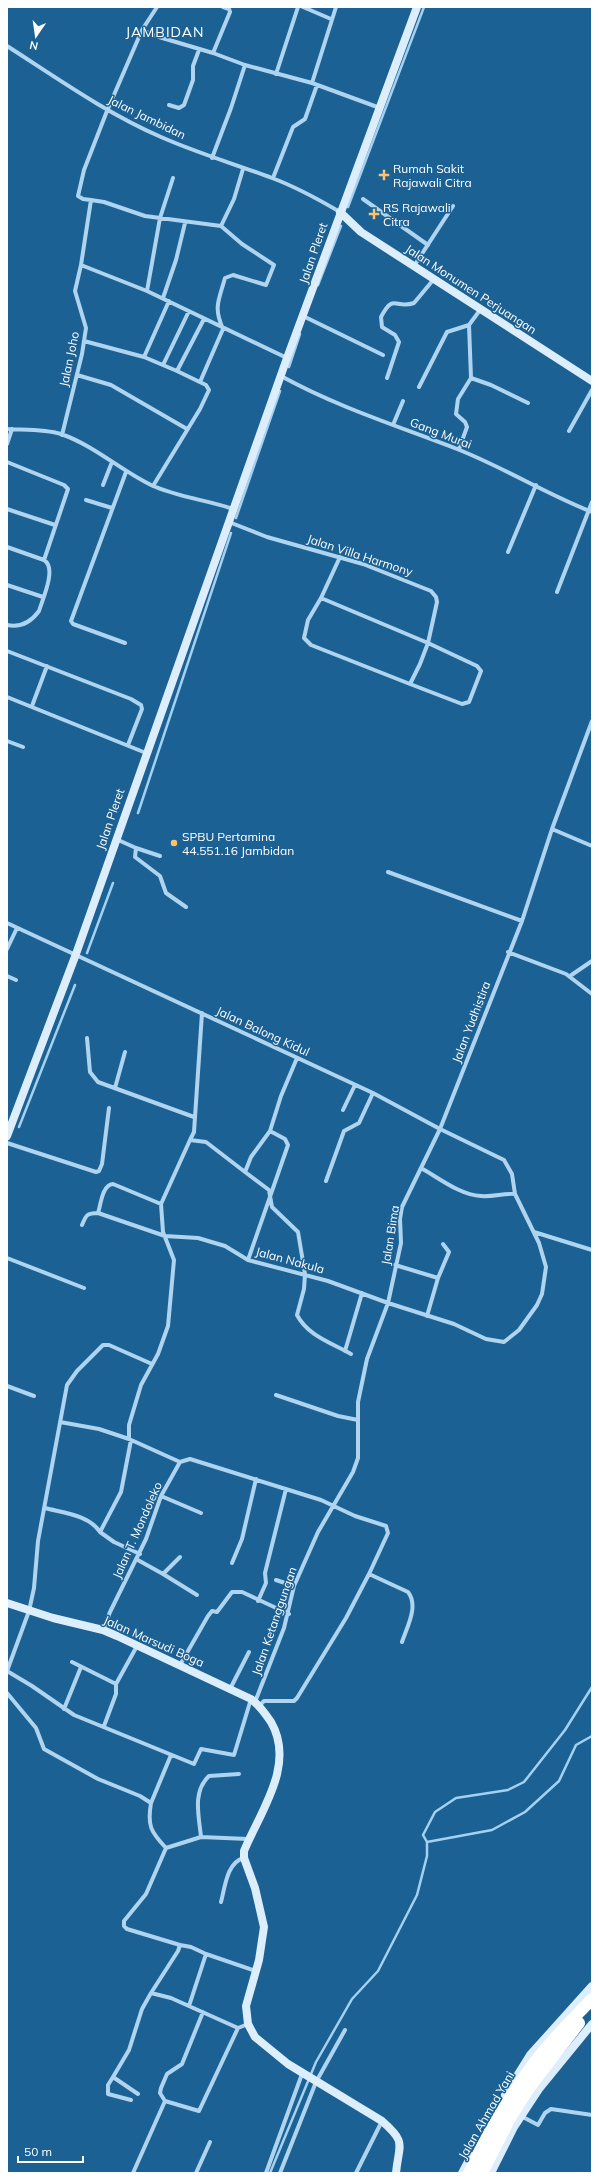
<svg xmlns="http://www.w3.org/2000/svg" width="599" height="2180" viewBox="0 0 599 2180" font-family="Mulish,sans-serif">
  <rect width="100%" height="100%" fill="#1c6194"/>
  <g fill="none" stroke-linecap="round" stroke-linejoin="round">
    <path stroke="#a2d1f1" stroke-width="2.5" d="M348,207L424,7
      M318,285L341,226
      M289,367L300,334
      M236,518L280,391
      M138,813L231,533
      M87,953L113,883
      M19,1127L75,985
      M427,1842L492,1830L525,1812L559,1781L576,1745L592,1736
      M270,2173L316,2062L352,1999L378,1971L417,1895L427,1856V1842L423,1835L435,1812L456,1798L508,1790L524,1782L565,1730L592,1687"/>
    <path stroke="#afd4ef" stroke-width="4" d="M303,7L331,19
      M142,30L157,7
      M7,46C57,78 106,113 161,137C197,153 235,164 272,178C296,187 318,199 340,212
      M213,53L230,12L229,9L223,7
      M276,74L298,7
      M312,83L336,7
      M169,105L179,108L184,105L193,80V66L199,50
      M212,158L231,108L245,65
      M273,178L293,127L305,119L317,85
      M363,199L428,245
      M91,200L104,202L145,216L221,226L242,244L274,265L266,285L233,275L225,278C219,300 213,307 223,329L200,382
      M221,226L234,199L243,169
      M414,266L453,206
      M147,291L160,218L173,178
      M163,298L176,260L185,223
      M303,316L383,355
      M84,341L144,357L177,371L204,319
      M144,357L169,301
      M287,358L147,291L81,265L91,200L83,199L78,196L84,170L107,111L142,30L159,37L213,53L245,65L312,83L380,108
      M163,365L189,311
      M77,375L111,385L187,429
      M281,376C337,407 398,426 457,449C503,467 546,494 592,512
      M387,378L399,342L395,335L382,327L381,317C394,292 395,310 414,303L434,279
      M471,378L491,385L528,403
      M419,387L447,332L469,325
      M393,425L403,401
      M7,429C25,430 45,429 61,434C95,446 120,470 151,485C177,497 207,500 233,509
      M569,431L592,390
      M62,435L82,354L86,328L75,291L81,265
      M7,444L12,429
      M459,449L467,427L465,422L456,414L458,399L471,378L469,325L480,310
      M7,462L64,485L68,489L44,560
      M103,485L112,462
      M153,486L200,409L209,390L206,385L177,371
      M86,500L112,508
      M7,509L55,525
      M229,522L267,537L363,564L431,591L436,597L437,602L428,643L477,666L481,671L469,702L462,704L410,684L420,664L428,643L321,598
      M7,547L44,560C57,568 43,598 39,611C31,622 21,628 7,625
      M508,552L536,485
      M340,557L321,598L308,620L304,638L311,645L410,684
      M7,585L43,597
      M557,592L592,502
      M125,643L73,624L71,621L126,472
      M7,651L131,699L141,705L142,709L128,745
      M7,697L146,753
      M32,706L47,666
      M7,741L23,747
      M552,829L592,846
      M116,839L136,848L160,856
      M136,848L135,857L160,876L166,893L186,907
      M388,872L522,921
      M7,923L373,1093L440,1129L504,1160L512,1174L515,1194L539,1243L546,1267L542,1294L537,1305L519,1330L504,1342L486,1339L454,1324L388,1303L367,1359L358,1402V1458L353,1472L318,1532L294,1586L284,1628L255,1702
      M7,949L17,928
      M508,952L566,974L592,994
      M7,976L16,980
      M570,976L592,961
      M202,1013L194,1132L190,1140L206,1142L245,1172L251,1157L270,1131L281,1096L297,1058
      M87,1038L90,1072L98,1082L194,1117
      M115,1088L125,1052
      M343,1110L355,1085
      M190,1140L161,1204L163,1232L174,1260L168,1326L158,1354L141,1385L129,1425V1439L180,1462L190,1459L321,1500L355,1516L386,1526L388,1533L369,1574L408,1592C419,1606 407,1627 402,1642
      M7,1143L96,1172L99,1171L102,1164L109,1108
      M421,1168C439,1178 460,1195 481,1196C494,1197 503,1193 515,1194
      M245,1172L269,1190L272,1207L298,1232L305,1274L304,1289L297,1315C308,1336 332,1343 351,1354
      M326,1181L344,1131L359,1123L373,1093
      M98,1213C101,1204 102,1185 113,1184L161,1204
      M82,1225C86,1215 87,1213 98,1213L165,1236L198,1238L225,1246L248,1260L328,1281L388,1303L401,1243L400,1219L402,1207L440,1129L522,921L552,829L592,721
      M534,1232L592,1250
      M7,1258L84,1288
      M248,1260L288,1145L285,1139L270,1131
      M395,1265L438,1278
      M427,1316L438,1278L449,1252L443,1244
      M345,1351L362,1293
      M7,1386L34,1396
      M276,1395L338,1416L358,1420
      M60,1422L99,1429L129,1439
      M131,1440L121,1492L100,1532L114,1542L140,1554
      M161,1496L201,1513
      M45,1508C64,1513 89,1515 100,1532
      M136,1559L163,1574L180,1557
      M232,1563L242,1539L256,1479
      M163,1574L197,1595
      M276,1580L294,1586
      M258,1601L266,1583L265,1573L286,1489
      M103,1630L110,1612L146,1539L161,1496L180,1462
      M72,1662L116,1684V1694L104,1726
      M180,1665L208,1616L212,1611L217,1612L232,1592H242L289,1614
      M7,1671L29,1611L34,1588L38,1541L67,1385L77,1371L103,1345H109L152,1364
      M7,1671L32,1686L74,1715L194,1764L201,1749L234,1755L251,1699
      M116,1684L137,1646
      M230,1689L249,1652
      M7,1693L36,1728L44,1749L98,1779L140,1796L151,1803C147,1826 151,1832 166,1848
      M259,1706L264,1701H294L297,1698L346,1618L369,1574
      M64,1709L81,1667
      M151,1803L171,1755
      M201,1837C199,1816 192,1792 209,1776L239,1774
      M166,1848L146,1894L124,1921V1926L127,1929L180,1945L178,1951L151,1993L171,1998L238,2028L248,2024
      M166,1848L201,1837L248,1839
      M221,1902C225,1887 227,1862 244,1858
      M180,1945L191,1947L206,1954L189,2006
      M206,1954L256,1971
      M203,2012L182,2064L167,2074L161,2088L160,2093L165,2101L199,2111L238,2028
      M113,2077L108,2085V2094L131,2100
      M138,2094L113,2077L129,2050L142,2009L151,1993
      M521,2116L538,2125L545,2113L551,2109L592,2115
      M133,2173L165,2101
      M196,2173L210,2142
      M266,2173L302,2074
      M280,2173L316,2082L345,2030
      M356,2173L382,2121"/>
    <path stroke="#dcedfb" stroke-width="8" d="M340,212L361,232L592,381
      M7,1136L76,954L287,358L417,7
      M7,1603L53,1618L103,1630L117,1636L251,1699C259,1705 265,1713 271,1722C296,1765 260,1812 244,1851V1858L255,1888L264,1927L259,1960L246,2006L248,2024L255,2037L288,2064L382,2121C407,2143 399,2143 396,2173
      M505,2095L530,2055L592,1986
      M462,2173L471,2156
      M491,2173L514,2127L539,2089L592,2024"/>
    <path stroke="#fff" stroke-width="12" d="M469,2173C488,2132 511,2093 538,2058C554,2037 574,2018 592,1999
      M482,2173L510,2118L529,2088L579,2023"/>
  </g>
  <g fill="#fec16d" stroke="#1c6194" stroke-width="1.5">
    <path d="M382 169h4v4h4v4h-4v4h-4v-4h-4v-4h4z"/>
    <path d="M372 208h4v4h4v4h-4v4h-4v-4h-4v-4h4z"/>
    <circle cx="174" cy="843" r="4"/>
  </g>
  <g text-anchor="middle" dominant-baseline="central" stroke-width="3" stroke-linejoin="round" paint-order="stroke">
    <g font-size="12" fill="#fff" stroke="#1c6194">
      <text transform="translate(147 117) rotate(26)">Jalan Jambidan</text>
      <text transform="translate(313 253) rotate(-71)">Jalan Pleret</text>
      <text transform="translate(471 289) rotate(33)">Jalan Monumen Perjuangan</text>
      <text transform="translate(69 359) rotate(-78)">Jalan Joho</text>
      <text transform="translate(441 433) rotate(21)">Gang Murai</text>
      <text transform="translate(360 555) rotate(18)">Jalan Villa Harmony</text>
      <text transform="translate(110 819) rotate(-71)">Jalan Pleret</text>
      <text transform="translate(471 1022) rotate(-69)">Jalan Yudhistira</text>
      <text transform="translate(263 1031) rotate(25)">Jalan Balong Kidul</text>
      <text transform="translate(390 1235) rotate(-81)">Jalan Bima</text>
      <text transform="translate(290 1260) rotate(15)">Jalan Nakula</text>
      <text transform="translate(137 1530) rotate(-66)">Jalan T. Mondoleko</text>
      <text transform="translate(274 1621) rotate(-71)">Jalan Ketanggungan</text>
      <text transform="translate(154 1641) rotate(24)">Jalan Marsudi Boga</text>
      <text transform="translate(486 2115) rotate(-60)">Jalan Ahmad Yani</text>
    </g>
    <g font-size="12" fill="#fff" stroke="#1c6194" text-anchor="start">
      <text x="393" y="168">Rumah Sakit<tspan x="393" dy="14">Rajawali Citra</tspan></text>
      <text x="383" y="207">RS Rajawali<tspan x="383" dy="14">Citra</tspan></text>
      <text x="182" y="836">SPBU Pertamina<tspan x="182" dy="14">44.551.16 Jambidan</tspan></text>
    </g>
    <g font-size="14" letter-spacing="1" fill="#fff" stroke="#1c6194">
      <text x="165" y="32">JAMBIDAN</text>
    </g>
  </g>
  <rect width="599" height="2180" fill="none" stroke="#ffffff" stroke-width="16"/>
  <g transform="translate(36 36) rotate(193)" stroke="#1c6194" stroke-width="3" paint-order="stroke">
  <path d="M0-3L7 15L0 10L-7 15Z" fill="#ffffff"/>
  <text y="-6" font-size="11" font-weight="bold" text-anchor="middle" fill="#ffffff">N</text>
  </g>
  <path d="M18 2156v6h65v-6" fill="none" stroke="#ffffff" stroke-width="2"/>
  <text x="24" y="2156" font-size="12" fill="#ffffff" stroke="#1c6194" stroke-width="3" paint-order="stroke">50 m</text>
</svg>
